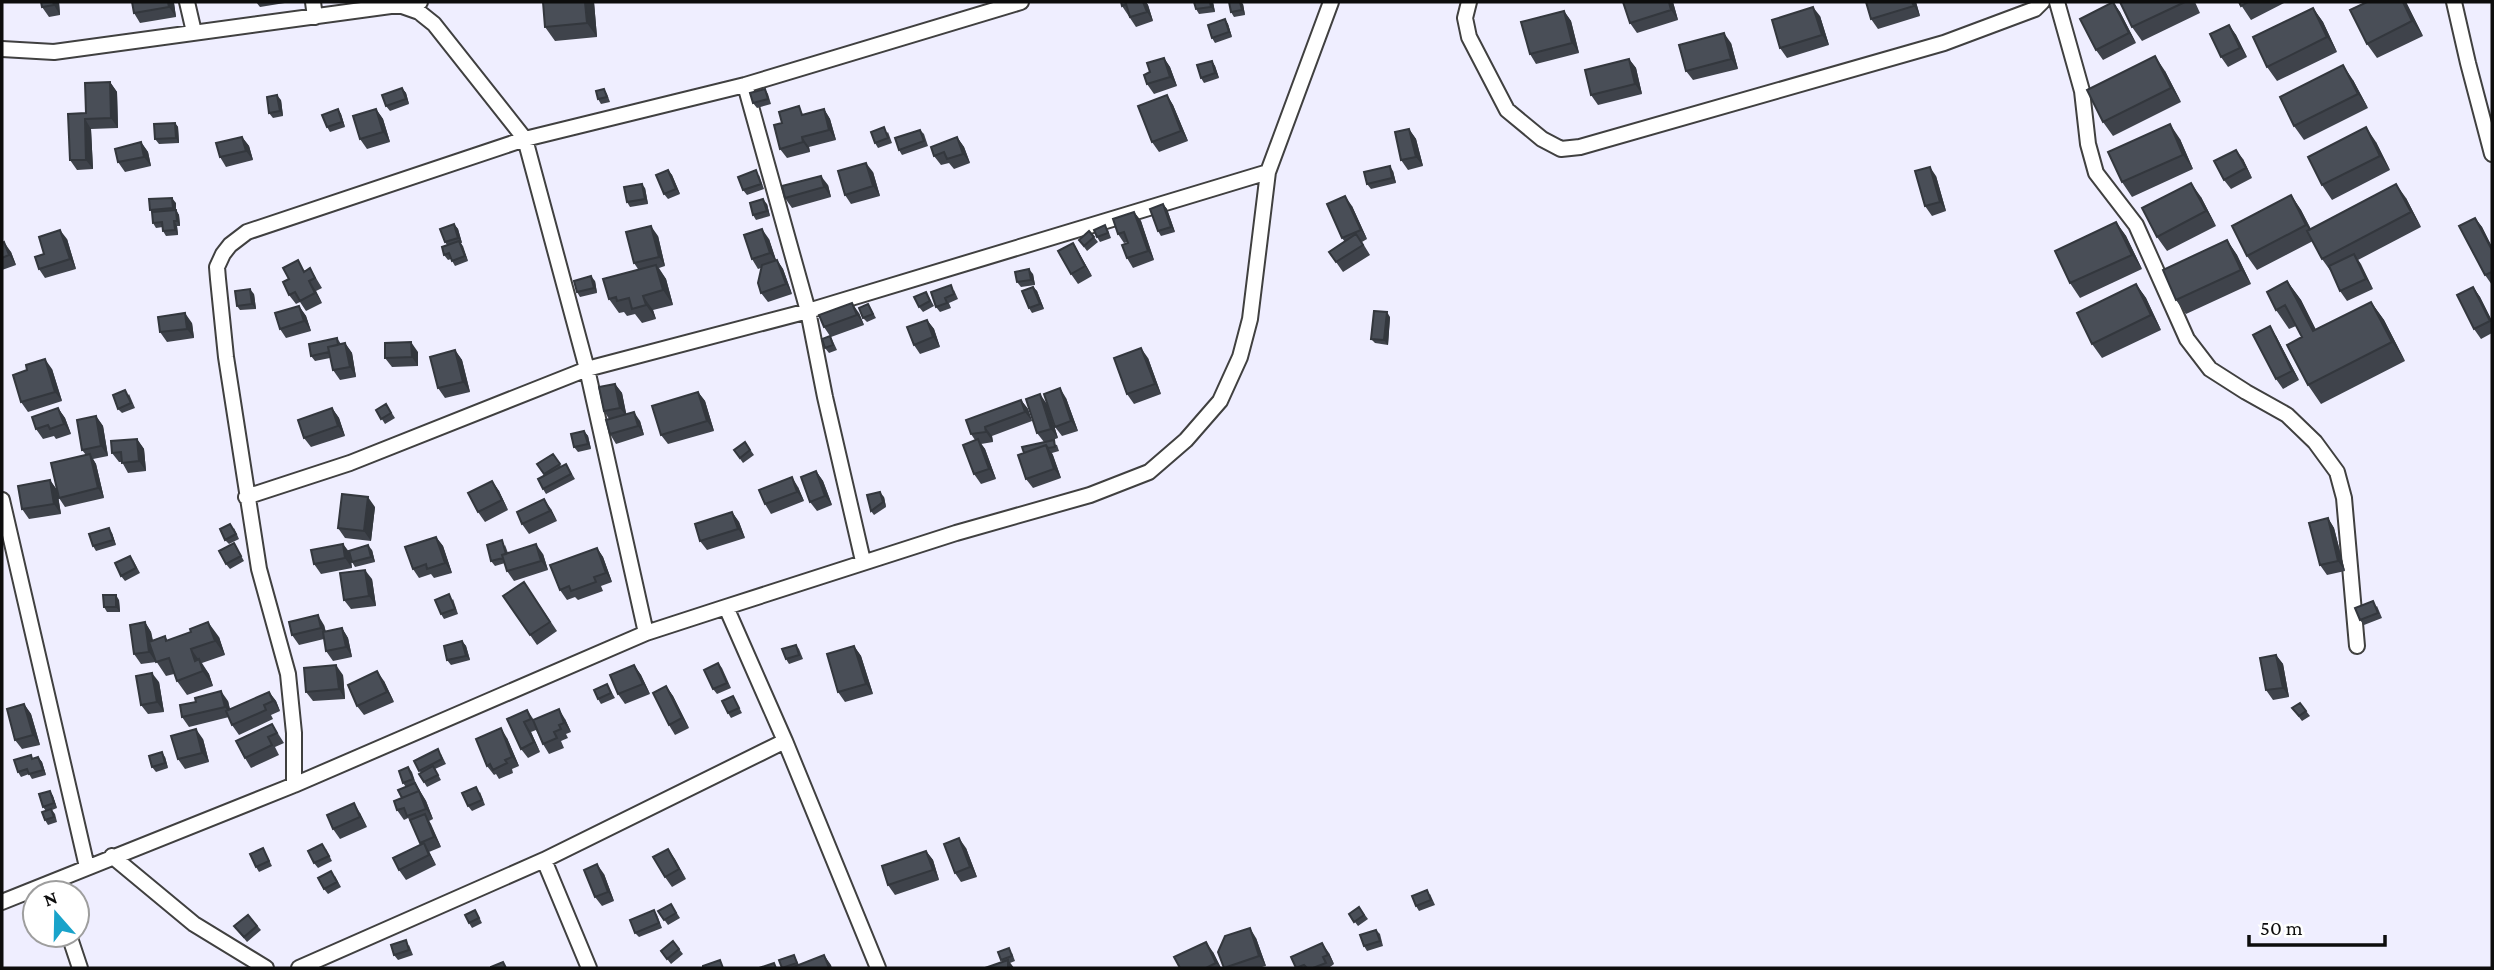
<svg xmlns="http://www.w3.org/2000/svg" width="2494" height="970" viewBox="0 0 2494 970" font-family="'Crimson Pro',serif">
  <rect width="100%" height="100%" fill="#efeeff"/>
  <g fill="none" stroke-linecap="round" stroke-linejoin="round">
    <defs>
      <path id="minor" d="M187,2L194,32
        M313,2L315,17
        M1469,2L1465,18L1469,37L1507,110L1542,139L1561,149L1580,147L1944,43L2035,9L2042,2
        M2057,2L2082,91L2088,144L2096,173L2136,225L2187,339L2210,369L2246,392L2287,415L2315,442L2337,472L2344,498L2357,646
        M2454,2L2468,63L2492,154
        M399,5L419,12L434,24L525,139L587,369L646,633
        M2,49L54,52L420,2
        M745,85L808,311L825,397L863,561
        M246,497L350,463L587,369L808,311L1268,172L1331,2
        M2,500L87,867
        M726,607L956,533L1090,495L1149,472L1186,440L1220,401L1240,357L1250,319L1268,172
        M294,785V733L288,674L259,569L226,357L218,279L217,267L223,254L230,245L247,232L525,139L745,85L1021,2
        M112,856L194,924L266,968
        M544,860L589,968
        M2,902L294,785L646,633L726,607L785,741L878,968
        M69,935L80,968
        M299,968L544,860L785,741"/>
    </defs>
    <use href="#minor" stroke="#404040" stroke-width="18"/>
    <use href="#minor" stroke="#fff" stroke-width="14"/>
  </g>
  <path fill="#3f434b" d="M41,2H59L60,15L49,17L42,7Z
    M256,2H291L260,7Z
    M594,2L597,37L555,41L545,27Z
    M1121,2H1146L1148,5L1153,21L1136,27L1122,6Z
    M1194,2H1213L1215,12L1199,14L1196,9Z
    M1229,2H1241L1243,4L1245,15L1234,17L1231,12Z
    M1673,2L1678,20L1637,33L1630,23Z
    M1916,2L1920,16L1878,29L1871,19Z
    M2113,2L2120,12L2136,43L2103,60L2096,50Z
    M2120,2H2195L2200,13L2142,41L2132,27Z
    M2239,2H2286L2251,20Z
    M2406,2L2423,36L2377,58L2367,44Z
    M174,3L176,17L140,23L134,13Z
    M2313,8L2323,22L2337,52L2277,81L2267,67Z
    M1564,11L1571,21L1579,53L1536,64L1530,54Z
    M1820,16L1829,45L1787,58L1780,48Z
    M1225,19L1228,24L1232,37L1215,43L1212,38Z
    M2229,25L2236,35L2247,57L2228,67L2221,57Z
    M1731,43L1738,69L1693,80L1686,71Z
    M1164,58L1170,67L1177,86L1154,94L1147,84L1150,72Z
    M1629,59L1636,68L1642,94L1598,105L1591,95Z
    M1212,61L1215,66L1219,78L1204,83L1201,78Z
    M2165,71L2181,102L2113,136L2103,122Z
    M2353,80L2368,108L2304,140L2294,126Z
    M110,82L117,92L118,128L91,129L93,169L77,170L70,160L86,113Z
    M402,88L406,93L409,104L390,111L386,106Z
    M604,89L607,94L610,102L601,104L598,99Z
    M765,89L768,94L771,104L757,108L753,103Z
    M1167,95L1173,105L1188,141L1159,152L1152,142Z
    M281,100L283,116L273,118L269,113Z
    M338,109L341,114L345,127L330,132L327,127Z
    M376,109L383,119L390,142L367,149L360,139Z
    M824,109L830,119L836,140L809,147L810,152L787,158L780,149L805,114Z
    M175,123L178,127L179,143L159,144L155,139Z
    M1409,129L1416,139L1423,166L1408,170L1401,160Z
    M920,130L924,134L928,146L902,155L899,150Z
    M888,132L892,143L878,148L875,143Z
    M242,137L249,146L253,160L226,167L220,157Z
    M957,137L964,147L970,163L954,169L949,163L941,165L934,156Z
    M2180,139L2193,169L2132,197L2122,182Z
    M141,142L148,152L151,166L125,172L118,162Z
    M2376,142L2390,170L2332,200L2322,185Z
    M2243,159L2252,178L2231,189L2224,180Z
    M668,170L672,175L680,194L668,199L664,194Z
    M1393,171L1396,183L1371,189L1367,184Z
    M873,172L880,196L851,204L845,195Z
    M759,175L764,189L747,195L743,190Z
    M1936,176L1946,211L1932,216L1925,206Z
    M828,185L831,197L792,208L785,198Z
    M645,188L648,204L630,207L627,202Z
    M2291,195L2301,210L2311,229L2406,198L2421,227L2358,260L2373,289L2347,301L2340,291L2332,273L2322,259L2313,241L2257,270L2247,256Z
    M2201,197L2216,226L2167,251L2157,237Z
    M176,203V210L179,215L180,226H177L178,235L166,236L163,231V227L156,228L153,223L152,212L150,210Z
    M767,204L770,216L756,220L753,215Z
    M1163,204L1167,209L1175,232L1161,236L1158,231Z
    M1352,206L1367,239L1362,242L1370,255L1343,272L1329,252L1345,242L1342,238Z
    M1134,212L1141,221L1154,260L1133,268L1127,258L1128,242L1124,243L1118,234Z
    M2475,218L2482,227L2492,247V285L2485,275Z
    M2116,222L2126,236L2142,269L2080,298L2070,283Z
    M454,224L458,229L462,243H461L468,261L455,266L451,259L448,260L444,255L447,245L445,242Z
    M1108,230L1111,238L1100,242L1097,237Z
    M658,236L665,266L659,268L666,279L673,305L653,310L656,319L642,323L635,314L627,316L624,312L619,313L609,299L638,269L634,263Z
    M1094,237L1098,242L1087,251L1079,240Z
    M67,239L76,269L45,278L39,269L44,254Z
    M769,239L776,260H777L783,269L792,294L768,302L761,293V268L758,269L752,259Z
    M2227,240L2237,255L2251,284L2186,314L2176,300Z
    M2,243L11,252L16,265L2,270Z
    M1073,243L1079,253L1092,276L1078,284L1071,274Z
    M310,268L322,288L316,291L322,303L306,311L300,302L296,304L289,295L305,271Z
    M1033,274L1035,285L1021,287L1017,282Z
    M595,281L597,293L580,297L577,292Z
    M2287,281L2301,300L2316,330L2371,302L2384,320L2405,361L2321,404L2308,385L2302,337L2296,326L2289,329L2276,310Z
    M2136,284L2146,298L2161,330L2102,358L2092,344Z
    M1033,287L1037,291L1044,309L1032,313L1029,308Z
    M2473,287L2480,297L2492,321V333L2481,339L2474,329Z
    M954,290L958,299L949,303L951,308L940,312L936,307Z
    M254,294L256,309L240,310L237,306Z
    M929,297L934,306L923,312L919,307Z
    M868,304L876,318L867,322L863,318Z
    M299,306L306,316L311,331L286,338L280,329Z
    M859,313L864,325L831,337L837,350L829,353L825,348L830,336L824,327Z
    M1390,317L1388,345L1375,343L1371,339Z
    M927,320L934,329L940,347L920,354L914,345Z
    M192,323L194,338L167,342L160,332Z
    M2276,336L2299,380L2283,389L2276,379Z
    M337,338L341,344L345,343L352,353L356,377L340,380L333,370L330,358L315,361L311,356Z
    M455,350L462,360L470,392L445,398L438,388Z
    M418,352V366L392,367L385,358Z
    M1148,358L1161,394L1134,404L1127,394Z
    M52,369L62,401L28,412L21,402L27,370Z
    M615,384L622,393L626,414L640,421L644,435L616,444L610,434L609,419L604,411Z
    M698,392L705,401L714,431L668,444L661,435Z
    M129,394L135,408L122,413L118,409Z
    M1066,398L1078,431L1062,436L1055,427Z
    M1021,400L1028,409L1032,421L992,436L993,442L981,444L985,449L996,479L981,484L974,474L975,440L971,434Z
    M386,404L395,418L385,424L376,410Z
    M1047,404L1058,438L1047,442L1057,445L1059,451L1052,453L1061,478L1033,488L1026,479L1024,453L1044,442L1037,433Z
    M58,408L65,418L71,434L56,439L54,436L43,439L36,429Z
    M332,408L339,418L345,436L311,447L304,438Z
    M96,416L103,426L108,456L93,459L96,464L104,498L65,507L59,498L86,455L82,450Z
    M584,431L588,436L591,449L578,452L574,447Z
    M137,439L144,449L146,471L128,473L122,462H119L112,453Z
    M745,442L754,455L743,463L734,450Z
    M553,454L561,466L566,464L575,479L546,494L543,489L544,475L537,464Z
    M816,471L823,481L832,505L817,511L810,502Z
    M50,480L57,490L61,514L29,519L22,509Z
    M492,481L499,491L508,510L485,522L478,512Z
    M798,487L804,501L771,514L765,504Z
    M884,497L886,507L874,515L871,511Z
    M375,507L371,541L345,538L338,528Z
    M551,509L557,521L529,534L522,524Z
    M732,512L739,522L745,538L707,550L700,541Z
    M2328,518L2334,528L2345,571L2327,575L2320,565Z
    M234,528L239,539L229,544L225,540Z
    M112,533L116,545L96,551L93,546Z
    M436,537L443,546L452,573L434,578L431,574L419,578L413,569Z
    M234,543L244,561L230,569L226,564Z
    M343,544L350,553L372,550L375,562L355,567L352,562L350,556L352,568L321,574L314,564Z
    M505,545L508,553L543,554L548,570L514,581L507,571L505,563L495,566L491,561Z
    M597,548L603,557L612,582L601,586L603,591L578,600L575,597L567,600L560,590Z
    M133,560L140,573L125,581L121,576Z
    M372,579L376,606L351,609L344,600Z
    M524,582L557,631L537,645L503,596Z
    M453,599L458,614L444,619L441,614Z
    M119,600L120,612H107L104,607Z
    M2377,606L2382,618L2364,625L2360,620Z
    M145,622L151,632L153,640L165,636L168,641L219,637L225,655L202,663L209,674L213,686L187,695L177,681L174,674L166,676L156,661V662L141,664L134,654Z
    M324,625L326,632L342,628L348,638L352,657L333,661L326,651L324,639L299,645L292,635Z
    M462,641L466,646L470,660L451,665L447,660Z
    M796,645L799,649L803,659L789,664L786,659Z
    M854,646L861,656L873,694L845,702L838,692Z
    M2276,655L2283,664L2289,697L2273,700L2266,690Z
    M718,663L722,668L731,688L717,694L713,689Z
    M634,665L641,675L650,694L625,704L618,694Z
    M343,675L345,699L313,701L306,692Z
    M384,681L394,702L364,715L357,706Z
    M159,682L164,712L148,714L141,705Z
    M607,684L615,698L601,704L598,699Z
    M666,686L673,696L689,728L675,735L669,725Z
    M269,692L276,701L280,711L271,715L273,719L239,735L232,725L229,717L189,727L182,717L228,701L230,710Z
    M733,696L742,713L731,718L728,713Z
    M2300,703L2310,716L2302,721L2292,708Z
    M24,704L31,714L40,745L22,749L15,740Z
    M527,710L534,720L565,719L571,732L566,734L568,738L561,741L564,748L549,754L543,744L536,730L531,732L540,752L528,758L521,749L507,719Z
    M272,724L284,743L275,747L279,755L251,768L245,758Z
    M507,738L519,766L512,769L513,773L499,779L496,774L494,775L487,766Z
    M203,739L209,762L185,769L178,759Z
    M441,754L446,764L435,769L441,780L427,787L419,774L421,773L414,761Z
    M31,755L33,759L38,757L42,762L46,775L32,779L29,774L21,777L18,772Z
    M165,757L168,768L156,772L152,767Z
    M408,767L412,772L416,784L426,801L433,819L429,821L441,847L429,852L436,865L406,880L399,870L421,845L411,822L408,818L404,820L397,810L406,787L403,783Z
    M50,791L53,796L57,808L52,810L55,814L57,822L48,825L45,820L46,811L43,807Z
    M480,792L485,805L472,811L468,806Z
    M360,813L367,827L340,839L333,829Z
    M263,848L272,866L259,872L256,867Z
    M966,848L977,877L961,882L955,873Z
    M326,849L332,861L318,868L314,863Z
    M668,849L686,879L672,887L665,877Z
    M926,851L933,860L939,880L895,895L888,885Z
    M604,874L614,901L602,906L595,897Z
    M335,876L341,887L328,894L324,889Z
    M1430,894L1435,905L1419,911L1416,906Z
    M671,904L680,918L668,925L658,911Z
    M1359,907L1368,919L1358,926L1349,914Z
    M654,910L657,915L662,928L639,937L635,933Z
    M248,915L261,930L247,942L234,926Z
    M478,915L482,923L472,928L469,923Z
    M1376,930L1380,934L1383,946L1367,951L1364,946Z
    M1256,938L1266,966L1258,968H1224Z
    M673,941L683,954L671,964L661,951Z
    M409,945L413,955L398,960L394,955Z
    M1213,952L1221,968H1180Z
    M1012,953L1015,961L1010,963L1014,968H985L1003,962L1001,960Z
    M1329,953L1334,964L1330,967V968H1296Z
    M794,955L799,965L824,955L832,968H782Z"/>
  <path fill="#33373d" d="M53,2H59L60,15L54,5Z
    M168,2L174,3L176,17L169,7Z
    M585,2H594L597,37L587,23Z
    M1143,2H1146L1148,5L1153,21L1147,12Z
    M1210,2H1213L1215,12L1211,7Z
    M1240,2L1243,4L1245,15L1242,10Z
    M1669,2H1673L1678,20L1671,10Z
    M1912,2H1916L1920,16L1914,6Z
    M2113,2L2120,12L2136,43L2129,33Z
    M2403,2H2406L2423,36L2412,21Z
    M1813,7L1820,16L1829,45L1822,35Z
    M2313,8L2323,22L2337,52L2327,37Z
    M1564,11L1571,21L1579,53L1572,43Z
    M1225,19L1228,24L1232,37L1229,32Z
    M2229,25L2236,35L2247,57L2240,48Z
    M1724,33L1731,43L1738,69L1731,59Z
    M2155,56L2165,71L2181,102L2171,88Z
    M1164,58L1170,67L1177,86L1170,77Z
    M1629,59L1636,68L1642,94L1635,84Z
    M1212,61L1215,66L1219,78L1215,73Z
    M2343,65L2353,80L2368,108L2358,94Z
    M110,82L117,92L118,128L111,118Z
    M402,88L406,93L409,104L406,99Z
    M277,95L281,100L283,116L280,111Z
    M1167,95L1173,105L1188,141L1181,131Z
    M338,109L341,114L345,127L342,122Z
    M376,109L383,119L390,142L383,132Z
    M824,109L830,119L836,140L829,130Z
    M85,119L91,129L93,169L86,160Z
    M175,123L178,127L179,143L176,138Z
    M2170,124L2180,139L2193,169L2183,155Z
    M2366,127L2376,142L2390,170L2380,156Z
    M1409,129L1416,139L1423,166L1416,157Z
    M242,137L249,146L253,160L246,151Z
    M802,137L809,147L810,152L803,142Z
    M957,137L964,147L970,163L963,154Z
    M141,142L148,152L151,166L144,157Z
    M2236,150L2243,159L2252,178L2246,168Z
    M866,163L873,172L880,196L873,186Z
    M1390,166L1393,171L1396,183L1392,178Z
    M1930,167L1936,176L1946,211L1940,202Z
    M668,170L672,175L680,194L676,189Z
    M821,176L828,185L831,197L824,187Z
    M2191,183L2201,197L2216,226L2206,211Z
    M642,184L645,188L648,204L645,199Z
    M2396,184L2406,198L2421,227L2411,212Z
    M2291,195L2301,210L2316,240L2306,225Z
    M1345,196L1352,206L1367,239L1361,230Z
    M172,198L176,203V210L179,215L180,226L177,221L176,213L173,208Z
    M763,199L767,204L770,216L767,211Z
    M1163,204L1167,209L1175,232L1171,227Z
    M1134,212L1141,221L1154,260L1148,251Z
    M2475,218L2482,227L2492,247V250Z
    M174,221L177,226L178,235L175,230Z
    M2116,222L2126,236L2142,269L2132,255Z
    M454,224L458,229L462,243L458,238Z
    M651,226L658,236L665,266L659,257Z
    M762,229L769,239L777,263L770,253Z
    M60,230L67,239L76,269L70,259Z
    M2227,240L2237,255L2251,284L2241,270Z
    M459,241L463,246L468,261L465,256Z
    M4,242L11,252L16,265L9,255Z
    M1073,243L1079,253L1092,276L1085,266Z
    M2354,254L2361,264L2373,289L2366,279Z
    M777,260L783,269L792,294L786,284Z
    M656,265L666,279L673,305L663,290Z
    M1029,269L1033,274L1035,285L1031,280Z
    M591,276L595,281L597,293L594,288Z
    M309,281L316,291L322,303L315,293Z
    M2287,281L2301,300L2326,350L2313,331Z
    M2136,284L2146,298L2161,330L2151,315Z
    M1033,287L1037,291L1044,309L1040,304Z
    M2473,287L2480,297L2492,321V324Z
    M250,289L254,294L256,309L252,304Z
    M643,296L653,310L656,319L646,305Z
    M2371,302L2384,320L2405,361L2392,342Z
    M852,303L859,313L864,325L857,315Z
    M299,306L306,316L311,331L304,321Z
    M1387,312L1390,317L1388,345L1384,340Z
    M185,313L192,323L194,338L187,329Z
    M927,320L934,329L940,347L933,337Z
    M2270,326L2276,336L2299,380L2292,371Z
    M411,342L418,352V366L412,357Z
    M345,343L352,353L356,377L350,367Z
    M1141,348L1148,358L1161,394L1155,384Z
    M455,350L462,360L470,392L463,382Z
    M45,359L52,369L62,401L55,392Z
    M615,384L622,393L627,417L620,408Z
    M1060,388L1066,398L1078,431L1071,421Z
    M698,392L705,401L714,431L707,421Z
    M1040,394L1047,404L1058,438L1051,429Z
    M1021,400L1028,409L1032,421L1025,412Z
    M58,408L65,418L71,434L64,424Z
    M332,408L339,418L345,436L338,426Z
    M634,412L640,421L644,435L638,426Z
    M96,416L103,426L108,456L101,446Z
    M985,427L992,436L993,442L986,432Z
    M584,431L588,436L591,449L588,444Z
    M137,439L144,449L146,471L139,461Z
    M978,439L985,449L996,479L989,469Z
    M1046,445L1053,455L1061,478L1054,469Z
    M90,454L96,464L104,498L98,488Z
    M816,471L823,481L832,505L825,496Z
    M792,477L798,487L804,501L797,492Z
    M50,480L57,490L61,514L54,504Z
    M492,481L499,491L508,510L502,500Z
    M880,492L884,497L886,507L883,502Z
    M368,497L375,507L371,541L364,531Z
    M544,499L551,509L557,521L550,511Z
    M732,512L739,522L745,538L738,529Z
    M2328,518L2334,528L2345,571L2338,561Z
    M109,528L112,533L116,545L113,540Z
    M436,537L443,546L452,573L445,563Z
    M343,544L350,554L352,568L345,558Z
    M536,544L543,554L548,570L541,561Z
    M368,545L372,550L375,562L371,557Z
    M597,548L603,557L612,582L606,573Z
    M365,570L372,579L376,606L369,596Z
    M116,595L119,600L120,612L116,607Z
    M318,615L324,625L327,638L321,628Z
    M145,622L151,632L156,662L149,652Z
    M208,622L219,637L225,655L215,641Z
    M342,628L348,638L352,657L346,647Z
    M462,641L466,646L470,660L466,656Z
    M854,646L861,656L873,694L866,684Z
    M191,649L209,674L213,686L195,661Z
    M2276,655L2283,664L2289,697L2283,688Z
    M336,665L343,675L345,699L339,689Z
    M634,665L641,675L650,694L643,684Z
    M377,671L384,681L394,702L387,692Z
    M152,673L159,682L164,712L157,702Z
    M666,686L673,696L689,728L682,718Z
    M221,691L228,701L232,717L225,707Z
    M269,692L276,701L280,711L273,701Z
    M24,704L31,714L40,745L33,735Z
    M559,709L565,719L571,732L564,723Z
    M524,722L531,732L540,752L534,742Z
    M501,728L507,738L519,766L512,757Z
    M196,729L203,739L209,762L202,753Z
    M162,752L165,757L168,768L165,763Z
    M38,757L42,762L46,775L43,770Z
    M415,783L426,801L433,819L426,809Z
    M50,791L53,796L57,808L54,803Z
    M354,803L360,813L367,827L360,817Z
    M425,814L431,824L441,847L434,837Z
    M959,838L966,848L977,877L970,867Z
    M424,843L430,853L436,865L429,855Z
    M668,849L675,859L686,879L679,869Z
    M926,851L933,860L939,880L933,870Z
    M597,864L604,874L614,901L608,892Z
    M1250,928L1256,938L1266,966L1259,956Z
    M1206,942L1213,952L1221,968L1216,963Z
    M1322,943L1329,953L1334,964L1328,955Z
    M824,955L831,965L832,968H829Z
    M1008,960L1014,968H1008Z"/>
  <path fill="#494e57" stroke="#33373d" stroke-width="2" d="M41,2H53L54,5L42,7Z
    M132,2H168L169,7L134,13Z
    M543,2H585L587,23L545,27Z
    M1121,2H1143L1147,12L1130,17L1126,4L1122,6Z
    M1194,2H1210L1211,7L1196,9Z
    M1229,2H1240L1242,10L1231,12Z
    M1623,2H1669L1671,10L1630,23Z
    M1866,2H1912L1914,6L1871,19Z
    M2113,2L2129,33L2096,50L2080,19Z
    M2120,2H2185L2132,27Z
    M2239,2H2248L2241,6Z
    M2367,2H2403L2412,21L2367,44L2350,10Z
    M1813,7L1822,35L1780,48L1772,20Z
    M2313,8L2327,37L2267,67L2253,37Z
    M1564,11L1572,43L1530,54L1521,22Z
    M1225,19L1229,32L1212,38L1208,25Z
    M2229,25L2240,48L2221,57L2210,34Z
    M1724,33L1731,59L1686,71L1679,45Z
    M2155,56L2171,88L2103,122L2087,90Z
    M1164,58L1170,77L1147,84L1144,75L1150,72L1147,63Z
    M1629,59L1635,84L1591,95L1585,70Z
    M1212,61L1215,73L1201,78L1197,65Z
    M2343,65L2358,94L2294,126L2280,97Z
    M110,82L111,118L85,119L86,160H70L68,114L86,113L85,83Z
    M402,88L406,99L386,106L382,95Z
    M604,89L607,97L598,99L596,91Z
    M765,89L768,99L753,103L750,93Z
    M277,95L280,111L269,113L267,97Z
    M1167,95L1181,131L1152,142L1138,106Z
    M799,106L802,115L824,109L829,130L802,137L803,142L780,149L774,125L782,123L779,112Z
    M338,109L342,122L327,127L322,115Z
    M376,109L383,132L360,139L353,116Z
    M175,123L176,138L155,139L154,124Z
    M2170,124L2183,155L2122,182L2108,152Z
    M884,127L888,138L875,143L871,132Z
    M2366,127L2380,156L2322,185L2308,157Z
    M1409,129L1416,157L1401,160L1395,132Z
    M920,130L924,141L899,150L895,138Z
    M242,137L246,151L220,157L216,143Z
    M957,137L963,154L947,159L944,152L934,156L931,147Z
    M141,142L144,157L118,162L115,149Z
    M2236,150L2246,168L2224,180L2214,161Z
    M866,163L873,186L845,195L838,171Z
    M1390,166L1392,178L1367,184L1364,172Z
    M1930,167L1940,202L1925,206L1915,171Z
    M668,170L676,189L664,194L656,175Z
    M756,170L761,184L743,190L738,177Z
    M821,176L824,187L785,198L782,186Z
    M2191,183L2206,211L2157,237L2142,208Z
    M642,184L645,199L627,202L624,187Z
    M2396,184L2411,212L2322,259L2307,231Z
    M2291,195L2306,225L2247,256L2232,226Z
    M1345,196L1361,230L1342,238L1327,204Z
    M172,198L173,208L150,210L149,199Z
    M763,199L767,211L753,215L750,203Z
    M1163,204L1171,227L1158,231L1150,209Z
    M176,210L177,221H174L175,230L163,231L162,222L153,223L152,212Z
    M1134,212L1148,251L1127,258L1122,245L1128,243L1124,232L1118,234L1113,219Z
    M2475,218L2492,250V272L2485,275L2459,226Z
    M2116,222L2132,255L2070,283L2055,251Z
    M454,224L458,238L445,242L440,229Z
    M1105,225L1108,233L1097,237L1094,230Z
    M651,226L659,257L634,263L626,232Z
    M762,229L770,253L752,259L744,235Z
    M60,230L70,259L39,269L35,257L44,254L39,237Z
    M1089,231L1094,237L1084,246L1079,240Z
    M1356,234L1363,245L1336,262L1329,252Z
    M2227,240L2241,270L2176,300L2163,270Z
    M459,241L465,256L452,261L449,253L444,255L442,247Z
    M4,242L9,255L2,258V243Z
    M1073,243L1085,266L1071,274L1058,251Z
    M2354,254L2366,279L2340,291L2329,266Z
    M298,260L304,272L310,268L315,278L309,281L315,293L300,301L295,292L289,295L283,282L289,279L283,268Z
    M777,260L786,284L761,293L758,283L762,265Z
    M656,265L663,290L643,296L646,305L632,309L629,298L617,301L616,297L609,299L603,279Z
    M1029,269L1031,280L1017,282L1015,272Z
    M591,276L594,288L577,292L574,281Z
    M2287,281L2313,331L2371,302L2392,342L2308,385L2287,345L2302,337L2285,305L2276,310L2267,292Z
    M2136,284L2151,315L2092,344L2077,313Z
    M951,285L954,294L945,298L947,303L936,307L931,292Z
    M1033,287L1040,304L1029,308L1022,291Z
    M2473,287L2490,321L2474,329L2457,295Z
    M250,289L252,304L237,306L235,291Z
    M926,292L930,301L919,307L914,297Z
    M852,303L857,315L824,327L819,315Z
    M868,304L873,314L863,318L859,308Z
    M299,306L304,321L280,329L275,313Z
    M1374,311L1387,312L1384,340L1371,339Z
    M185,313L187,329L160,332L158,317Z
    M927,320L933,337L914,345L907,327Z
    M2270,326L2292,371L2276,379L2253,335Z
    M830,336L833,345L825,348L822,339Z
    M337,338L338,345L328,347L329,352L311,356L309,344Z
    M411,342L412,357L385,358V343Z
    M345,343L350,367L333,370L328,347Z
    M1141,348L1155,384L1127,394L1114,358Z
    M455,350L463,382L438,388L430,357Z
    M45,359L55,392L21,402L13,375L27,370L26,365Z
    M615,384L620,408L604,411L599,387Z
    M1060,388L1071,421L1055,427L1044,394Z
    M125,390L131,403L118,409L113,395Z
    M698,392L707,421L661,435L652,406Z
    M1040,394L1051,429L1037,433L1026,399Z
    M1021,400L1025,412L985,427L986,432L971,434L966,420Z
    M386,404L391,413L381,419L376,410Z
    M58,408L64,424L50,429L48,425L36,429L32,417Z
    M332,408L338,426L304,438L298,420Z
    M634,412L638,426L610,434L606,420Z
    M96,416L101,446L82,450L77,420Z
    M584,431L588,444L574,447L571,434Z
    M137,439L139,461L122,463L121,452L112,453L111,441Z
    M978,439L989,469L974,474L963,445Z
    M1054,440L1055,447L1048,448L1046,445L1024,453L1022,447Z
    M745,442L750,450L740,458L734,450Z
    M1046,445L1054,469L1026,479L1018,455Z
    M90,454L98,488L59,498L51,463Z
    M553,454L560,464L544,474L537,464Z
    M566,464L571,474L543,489L538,479Z
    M816,471L825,496L810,502L801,477Z
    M792,477L797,492L765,504L759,490Z
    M50,480L54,504L22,509L18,486Z
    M492,481L502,500L478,512L468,493Z
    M880,492L883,502L871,511L867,495Z
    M342,494L368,497L364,531L338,528Z
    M544,499L550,511L522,524L517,512Z
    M732,512L738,529L700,541L695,524Z
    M2328,518L2338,561L2320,565L2309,523Z
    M230,524L236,534L225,540L220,529Z
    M109,528L113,540L93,546L89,534Z
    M436,537L445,563L427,569L426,564L413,569L405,547Z
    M502,540L506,554L502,555L503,558L491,561L487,545Z
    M234,543L241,556L226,564L219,551Z
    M343,544L345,558L314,564L311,550Z
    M536,544L541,561L507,571L502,555Z
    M368,545L371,557L352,562L349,551Z
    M597,548L606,573L594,577L596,582L571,591L569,586L560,590L550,565Z
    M130,556L136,568L121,576L115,563Z
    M365,570L369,596L344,600L340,573Z
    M524,582L550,622L530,635L503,596Z
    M449,594L455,609L441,614L435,600Z
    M103,595H116V607H104Z
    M2373,601L2378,613L2360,620L2355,608Z
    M318,615L321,628L292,635L289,622Z
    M145,622L149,652L134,654L130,625Z
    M208,622L215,641L191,649L195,661L199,659L203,671L177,681L169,658L156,662L149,642L165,636L166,641L191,632L190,629Z
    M342,628L346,647L326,651L323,632Z
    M462,641L466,656L447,660L444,646Z
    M796,645L799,655L786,659L782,649Z
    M854,646L866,684L838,692L827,654Z
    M2276,655L2283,688L2266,690L2260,658Z
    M718,663L727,683L713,689L704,670Z
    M336,665L339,689L306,692L304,668Z
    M634,665L643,684L618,694L610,675Z
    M377,671L387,692L357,706L348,685Z
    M152,673L157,702L141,705L136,676Z
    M607,684L611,693L598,699L594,690Z
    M666,686L682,718L669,725L653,693Z
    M221,691L225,707L182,717L180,705L196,702L195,698Z
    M269,692L273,701L264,705L266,710L232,725L226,711Z
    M733,696L739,708L728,713L722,701Z
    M2300,703L2306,711L2299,716L2292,708Z
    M24,704L33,735L15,740L7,709Z
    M559,709L564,723L559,725L561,729L554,732L557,738L543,744L533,720Z
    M527,710L531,719L524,722L534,742L521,749L507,719Z
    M272,724L277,733L268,737L272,745L245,758L236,741Z
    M501,728L512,757L505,760L507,763L493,770L490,764L487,766L476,739Z
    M196,729L202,753L178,759L171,736Z
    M438,749L442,759L419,771L414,761Z
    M162,752L165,763L152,767L149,756Z
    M31,755L32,759L38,757L43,770L29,774L27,769L18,772L14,760Z
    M433,766L438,775L424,782L419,774Z
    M408,767L413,779L403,783L399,771Z
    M415,783L419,791L402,798L398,790Z
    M476,787L482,800L468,806L462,793Z
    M50,791L54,803L43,807L39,794Z
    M419,791L426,809L407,816L404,808L397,810L394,801Z
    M354,803L360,817L333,829L327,815Z
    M51,809L54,817L45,820L42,812Z
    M425,814L434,837L420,843L410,820Z
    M959,838L970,867L955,873L944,844Z
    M424,843L429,855L399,870L393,858Z
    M322,844L329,856L314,863L308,851Z
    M263,848L269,861L256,867L250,854Z
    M668,849L679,869L665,877L653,857Z
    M926,851L933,870L888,885L882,866Z
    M597,864L608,892L595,897L584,870Z
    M331,871L337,882L324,889L318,878Z
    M1427,890L1431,900L1416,906L1412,896Z
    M671,904L676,913L664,920L658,911Z
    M1359,907L1364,915L1354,922L1349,914Z
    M475,910L479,918L469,923L465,915Z
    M654,910L659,923L635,933L630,920Z
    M248,915L257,926L244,937L234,926Z
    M1250,928L1259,956L1224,968L1218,952L1225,936Z
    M1376,930L1380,941L1364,946L1360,935Z
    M406,940L409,950L394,955L391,945Z
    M673,941L679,949L667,959L661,951Z
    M1206,942L1216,963L1206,968H1180L1174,957Z
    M1322,943L1328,955L1323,957L1326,963L1313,968H1307L1304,965L1296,968L1291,957Z
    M1009,948L1012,956L1001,960L998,952Z
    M794,955L797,963L782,968L779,960Z
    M824,955L829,968H791Z
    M720,960L723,968H703V966Z
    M1008,960V968H985Z
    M503,962L506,968H491V967Z
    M774,963L776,968H759Z"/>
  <rect width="2494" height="970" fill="none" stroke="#0d0d0d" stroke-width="7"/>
  <g transform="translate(56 914) rotate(340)"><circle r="33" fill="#ffffff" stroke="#9e9e9e" stroke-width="2"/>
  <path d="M0-5L12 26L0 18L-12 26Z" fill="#19a3ca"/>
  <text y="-10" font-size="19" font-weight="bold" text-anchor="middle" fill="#0d0d0d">N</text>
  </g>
  <path d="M2249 935v10h136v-10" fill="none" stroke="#0d0d0d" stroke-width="3.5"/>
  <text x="2260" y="935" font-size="21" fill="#0d0d0d" stroke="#ffffff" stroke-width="5" paint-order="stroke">50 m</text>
</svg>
